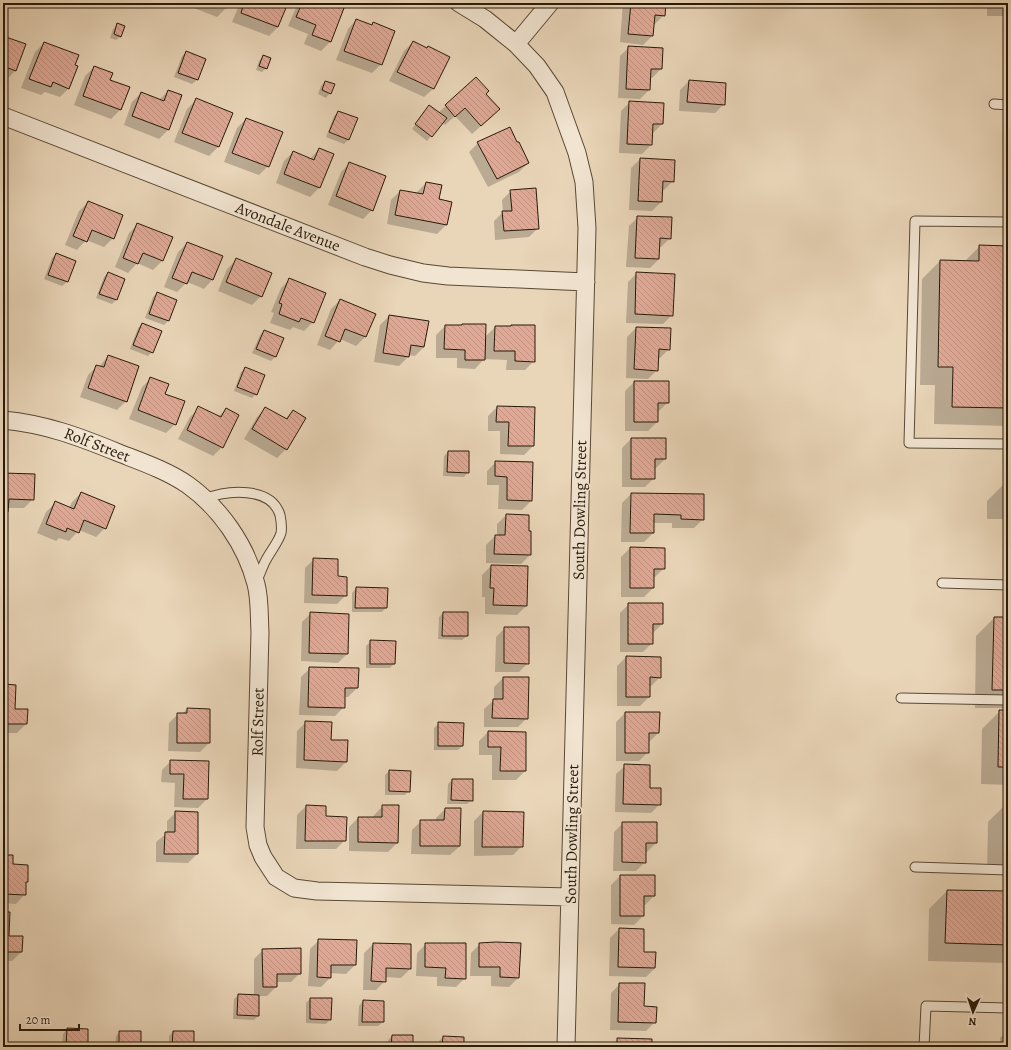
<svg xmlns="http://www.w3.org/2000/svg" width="1011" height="1050" viewBox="0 0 1011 1050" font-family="Alegreya,serif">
  <defs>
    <pattern id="building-back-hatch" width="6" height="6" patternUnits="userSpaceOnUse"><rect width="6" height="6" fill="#e0a996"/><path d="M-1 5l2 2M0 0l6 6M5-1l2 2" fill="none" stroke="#c09180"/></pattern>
  </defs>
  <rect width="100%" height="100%" fill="#e9d5b8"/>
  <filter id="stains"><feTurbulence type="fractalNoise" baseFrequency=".005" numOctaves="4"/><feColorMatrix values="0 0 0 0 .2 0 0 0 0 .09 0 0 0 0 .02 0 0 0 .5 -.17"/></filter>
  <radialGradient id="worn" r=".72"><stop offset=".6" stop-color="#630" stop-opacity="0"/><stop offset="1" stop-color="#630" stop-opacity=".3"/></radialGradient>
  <path fill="#0003" d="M181,3H228L226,8L217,17Z
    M240,3H287L278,27L269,36L232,22Z
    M298,3H329L343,9L330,42L321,51L304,44L308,34L288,26Z
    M623,3H665L664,15L655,24H653L652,36L643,45L620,42Z
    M987,3H1008V16H987Z
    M356,20L371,25L373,24L381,64L372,73L336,60L348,29Z
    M118,24L121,36L116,40L110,38L113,29Z
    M3,37L24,45L15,71L6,80L3,79Z
    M413,42L427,49L448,57L433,89L424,97L389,81L404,51Z
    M44,43L69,88L60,97L45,92L41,95L21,88L35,52Z
    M629,47L661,69L652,78H650L649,90L640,99L618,98L620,56Z
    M187,52L205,59L197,80L192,84L174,77L182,56Z
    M263,57L266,68L262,72L256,70L259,61Z
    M94,67L109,80L129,88L120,110L111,119L74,105L85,76Z
    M476,79L485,94L490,118L472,134L455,116L445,125L442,122L427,141L412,129L425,111L438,113Z
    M689,81L724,104L715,113L679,111L680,90Z
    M325,82L330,93L326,98L318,94L321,86Z
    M168,91L181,96L168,130L159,139L124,125L132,102L141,93L159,100Z
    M196,100L231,113L218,147L209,156L174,142L187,109Z
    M630,102L662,124L653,133H651V145L642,154L619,153L621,111Z
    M338,112L348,140L344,144L326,137L334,116Z
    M246,119L268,166L259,175L224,162L237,128Z
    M478,143L528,163L519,172L488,187L469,152Z
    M319,149L333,154L319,188L310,197L276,183L284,161L293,152L310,159Z
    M640,159L673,181L664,190H662L661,202L652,211L629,210L631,168Z
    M350,163L372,210L363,219L328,205L341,172Z
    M426,183L438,200L451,202L446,225L437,234L387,224L391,200L400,191L417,194V192Z
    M511,191L538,228L529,237L495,240L494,221L503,212L502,200Z
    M88,202L113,238L104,247L86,240L77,250L65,245L79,211Z
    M638,217L670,238L661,247H659V259L650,268L626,267L629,226Z
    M138,224L162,261L153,270L137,263L128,273L115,267L129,233Z
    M187,243L222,257L212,280L204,289L187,282L177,292L164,287L178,252Z
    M1008,244V426L934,424L935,385H920L922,279L940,261H965L980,246L1005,247Z
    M57,254L75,261L67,282L62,286L44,279L52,258Z
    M236,260L261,296L252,305L218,291L227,269Z
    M108,273L124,279L116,300L112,304L96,298L104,277Z
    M637,273L672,315L663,324L626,323L628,282Z
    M290,279L313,322L304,331L293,327L290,330L270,323L274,313L271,312L281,288Z
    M158,293L176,300L168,321L164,325L145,318L153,297Z
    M340,300L374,315L365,337L356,346L340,339L330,350L317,345L331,309Z
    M389,316L424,347L415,356L408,355V357L399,366L374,362L380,325Z
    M142,324L152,352L148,356L130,349L138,328Z
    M445,326L484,338L495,327L534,361L525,370H506L507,360L484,359L475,369L457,368V358H436V335Z
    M636,328L669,349L660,358H658L657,370L648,379L626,378L627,337Z
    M264,331L275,357L271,361L252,353L260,335Z
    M108,356L126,401L117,410L80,397L88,375L97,366L99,367Z
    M246,368L256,394L252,398L234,391L241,372Z
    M151,378L164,394L175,424L166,433L129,419L142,387Z
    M634,382L668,402L659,411H657V422L648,431H625V391Z
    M497,407L533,446L524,455L500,454V431H488V416Z
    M199,408L218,417L226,409L222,447L213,456L178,439L190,417Z
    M266,408L285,419L293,411L286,449L277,458L244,439L257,417Z
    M631,439L665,459L656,468H654V478L645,487H622V448Z
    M448,452L468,472L464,477L443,476L444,456Z
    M496,462L531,501L522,510L498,509L499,485H487V471Z
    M3,474L33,499L24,508H7V511L3,515Z
    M1005,483H1008V590H1007L1008,519H987V501Z
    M81,493L105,528L96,537L79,530L69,541L59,538L56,541L37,533L46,512L55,503L69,508L72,502Z
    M631,494L703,495V519L694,528H672V523H653V533L644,542H621L622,503Z
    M506,515L528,531L530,532V555L521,564L486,563V545L495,536H497V524Z
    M630,548L664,568L655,577H653V588L644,597H621V557Z
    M314,559L337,577L346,595L337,604L304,603L305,568Z
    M491,566L526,606L517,615L485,614V597H482V575Z
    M356,588L387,589L386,608L382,612H352V593Z
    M629,604L662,624L653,633H652V643L643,652H620V613Z
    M311,613L347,654L338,663L301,661L302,622Z
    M443,613L467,636L462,640L438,639L439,617Z
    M994,618H1008V708H975L976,636Z
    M505,628L528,663L519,672H495L496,637Z
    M371,641L395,642L394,664L390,668H366V646Z
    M626,657L660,677L651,686H649V697L640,706H617V666Z
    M310,668L357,688L348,697H344V707L335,716L299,715L301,677Z
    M503,678L527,718L518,727H484V709L494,700V687Z
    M3,685L14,710L26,724L17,733H3Z
    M187,709L209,710V743L200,752L168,751L169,723L178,714H182Z
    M1000,711H1008V785L981,784L982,729Z
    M625,713L658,733L649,742H648V752L639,761H616V722Z
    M306,722L330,741L346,762L337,771L296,768L297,731Z
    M439,723L463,724L462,746L458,750H434V728Z
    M488,732L525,771L516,780H492V755H479V741Z
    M171,761L208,762L207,799L198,808L174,807L175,783L161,782L162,770Z
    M625,766L649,789L660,804L651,813L615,812L616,774Z
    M389,771L409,791L405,795H385V775Z
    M452,780L472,800L467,804H447L448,784Z
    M1006,804H1008V875L987,874L988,822Z
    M306,806L325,817L345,840L336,849H296L297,815Z
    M383,806L397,843L388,852L349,851V827L358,818H373L374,815Z
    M445,809L460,846L450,855L411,854L412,830L421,821H436V818Z
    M176,812L197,854L188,863L156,862V842L167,833V821Z
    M483,812L522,846L513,855L474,856V821Z
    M623,823L656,843L647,852H645V862L636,871H613L614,832Z
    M3,856L27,881L25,884V894L16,904L3,903Z
    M620,876H654V896L645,905H643V916L634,925L611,924V885Z
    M947,891L1008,892V963L928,961L929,909Z
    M3,913L8,937L21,952L12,961H3Z
    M619,929L643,930V953L655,968L646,977L609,976L610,938Z
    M319,940L356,941L355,965L346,974L330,973V978L321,987L308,986L310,949Z
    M373,944L410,969L401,978L385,977V981L376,990H363L364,953Z
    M426,944L465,978L456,987L437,986V977L416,976L417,953Z
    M480,944L518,978L509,987L491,986V976H470L471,953Z
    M263,950L300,973L291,982H276V987L267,996H258V1016L254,1020L233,1019L234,999L238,995H254V959Z
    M620,984L643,1007L655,1022L646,1031L610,1030L611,993Z
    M310,999L330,1019L326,1024L306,1023V1003Z
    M363,1001L383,1022L378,1026H358L359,1006Z
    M67,1029L87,1047H62L63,1034Z
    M1008,1030V1047H1000V1038Z
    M120,1032L140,1047H115L116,1036Z
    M173,1032L193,1047H169V1036Z
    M392,1036L412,1047H388V1040Z
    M443,1037L463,1047H439V1041Z
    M618,1039L651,1047H610Z"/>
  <path fill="url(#building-back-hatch)" stroke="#291a09" d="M213,3H229L227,8Z
    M244,3H288L278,27L241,13Z
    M302,3H331L344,8L331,42L312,35L316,25L296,17Z
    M631,3H666L665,16L655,15L653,36L628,34Z
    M356,19L372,25L373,22L395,31L382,65L344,51Z
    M117,23L125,26L121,37L114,34Z
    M3,36L26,44L16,71L3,66Z
    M413,41L427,48L428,46L450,57L434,89L397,72Z
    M44,42L79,55L75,65L78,66L69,89L53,82L51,87L29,79Z
    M628,46L663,48L662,69H651L650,90L626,89Z
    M186,51L206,59L198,80L178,73Z
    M263,55L271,58L267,69L259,66Z
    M94,66L113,73L110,80L130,87L121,110L83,96Z
    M476,77L489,91L486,94L500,109L481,126L465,108L455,117L445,105Z
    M689,80L726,83L725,105L687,102Z
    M325,81L335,84L331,94L322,90Z
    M168,90L182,95L169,130L132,116L141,92L164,101Z
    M196,98L233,113L219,147L182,133Z
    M629,101L664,103L663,124H653L652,145L627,144Z
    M429,105L447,118L432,137L415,124Z
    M338,111L358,118L349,140L329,132Z
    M246,118L283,132L269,167L232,153Z
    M510,127L517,142H519L529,163L497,179L477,142Z
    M319,148L334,154L320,188L284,174L293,151L314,160Z
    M640,158L675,160L674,182L663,181L662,202L638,201Z
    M349,162L386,176L373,211L336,196Z
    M426,182L442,185L439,199L452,202L447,225L395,215L400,190L423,194Z
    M536,188L539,229L504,231L502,211H512L510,190Z
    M88,201L123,215L114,239L92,230L87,242L73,236Z
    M637,216L672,217L671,239L660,238L659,259L635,258Z
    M137,223L173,237L163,261L143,253L138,264L123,258Z
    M187,242L223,256L213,280L192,272L187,284L172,278Z
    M979,245L1008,246V408L952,407L953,367H938L940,260L979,261Z
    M56,253L76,261L68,282L48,275Z
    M236,258L272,273L262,297L226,282Z
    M108,272L125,279L117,300L99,294Z
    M636,272L675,274L673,316L635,314Z
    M289,278L326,293L314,323L301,318L299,322L279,314L282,304L279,303Z
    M157,292L177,300L169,321L149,314Z
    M340,299L376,314L366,337L345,329L340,342L325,336Z
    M389,315L429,321L424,347L411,345L409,357L383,353Z
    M142,323L162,331L153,353L133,345Z
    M462,324H486L485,360H465V350L444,349L445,325H462Z
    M511,325H535V362L515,361V351H494L495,326H511Z
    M636,327L671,328L670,350L659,349L658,371L634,369Z
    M264,330L284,338L276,357L256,349Z
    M108,355L139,366L127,402L88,388L96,365L104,367Z
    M245,367L265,375L257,395L237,387Z
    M150,377L169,384L165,394L185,401L176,425L138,410Z
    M634,381H669V403H658V422H634Z
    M198,406L221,417L226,408L239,415L223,448L187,430Z
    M497,406L535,407L534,446H508L509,422H496Z
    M265,407L287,419L293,410L306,418L287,450L252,429Z
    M631,438H666V459H655V479H631Z
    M448,451H469V473L447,472Z
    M495,461L533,462L532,501L507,500V477L495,476Z
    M3,473L35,474L34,500L9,499L8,512L3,511Z
    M1004,482H1008V502H1004Z
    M81,492L115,506L106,529L84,520L79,533L67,528L66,532L46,524L55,501L74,509Z
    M631,493L704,494V520L681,519V515L654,514V533H630Z
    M506,514L529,515V531H531V555L494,554L495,535H505Z
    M630,547L665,548V569H654V588H630Z
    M313,558L338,559V576L347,577V596L312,595Z
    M491,565L528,566L527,606L493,605L494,588H490Z
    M356,587L388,588L387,608H355Z
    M628,603H663V624H653V644H628Z
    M310,612L349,614L348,654L309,653Z
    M443,612H468V636H442Z
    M994,617H1008V690H992Z
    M504,627H529V664L504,663Z
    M370,640L396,641L395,664H370Z
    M626,656L661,657V678L650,677V697H626Z
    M309,667L359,668L358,688H345V708L308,707Z
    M503,677H529L528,719L492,718L493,699H503Z
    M3,684L16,685L15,709H28L27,724H3Z
    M187,708L210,709V743H177V713H187Z
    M999,710H1008V767H998Z
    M625,712H660L659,733H649V753H625Z
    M305,721L332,722L331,740H348L347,762L304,760Z
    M438,722L464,723L463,746H438Z
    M488,731L526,732V771H500L501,747H488Z
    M170,760L209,761L208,799H183L184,774H170Z
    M624,764L650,765V788H661V805L623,804Z
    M389,770L411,771L410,792L389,791Z
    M452,779H473V801L451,800Z
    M1006,803H1008V857H1005Z
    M306,805L326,806V816L347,817L346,841H305Z
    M382,805H399L398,843L358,842V817H382Z
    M445,808H461L460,846H420V820H444Z
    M175,811L198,812V854H164L165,832H175Z
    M483,811L524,812L523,847H482Z
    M622,822H657V843H646V863L622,862Z
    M3,855H13V864L28,865V882H26V895L3,894Z
    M620,875H655V896H644V916H620Z
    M947,890L1008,891V945L945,943Z
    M3,912H10L9,936H23L22,952H3Z
    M619,928L644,929V952H656L655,968L618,967Z
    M318,939L357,940L356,965H331V978L317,977Z
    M496,942L521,943L519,978L500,977V967H479V943Z
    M373,943L411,944V969L386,968V982L371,981Z
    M425,943H466V979L445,978L446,968L425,967Z
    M301,948V974H277V987H263L262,949Z
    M619,983H645L644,1006L657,1007L656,1023L618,1022Z
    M238,994L259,995V1016L237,1015Z
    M310,998H332L331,1020L310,1019Z
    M363,1000L384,1001V1022H362Z
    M67,1028L88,1029V1047H66Z
    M119,1031H141V1047H119Z
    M173,1031H194V1047H172Z
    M392,1035H413V1047H391Z
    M443,1036L464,1037V1047H442Z
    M617,1038L652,1039V1047H617Z"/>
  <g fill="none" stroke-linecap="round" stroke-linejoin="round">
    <defs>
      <path id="service" d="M994,104L1008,105
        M1008,222L915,221L909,443L1008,444
        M205,499C227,490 271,486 280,515C281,520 282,528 281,533C279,541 270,552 266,560C262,567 260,575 256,582
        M942,583L1008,585
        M901,698L1008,700
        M915,867L1008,870
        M924,1047L926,1006L1008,1008"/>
      <path id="minor" d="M459,3L485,19L516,44L537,66L555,92L577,153L584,182L587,228L566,1047
        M516,44L550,3
        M3,116L365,257L390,265L423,273L448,276L586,282
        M3,420C46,424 80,437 119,453C142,462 168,471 188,485C220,508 246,545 256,584C260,599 259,616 260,632L255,827L258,845L263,857L276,877L294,888L317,891L570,897"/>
    </defs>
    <use href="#service" stroke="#594935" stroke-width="11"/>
    <use href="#minor" stroke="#594935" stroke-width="19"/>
    <use href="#service" stroke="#f1e4d1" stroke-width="9"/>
    <use href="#minor" stroke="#f1e4d1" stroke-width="17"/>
  </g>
  <g text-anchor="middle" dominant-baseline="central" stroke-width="3" stroke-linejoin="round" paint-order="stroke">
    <g font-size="16" fill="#291a09" stroke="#f1e4d1">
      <text transform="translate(288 227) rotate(21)">Avondale Avenue</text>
      <text transform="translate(97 445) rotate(21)">Rolf Street</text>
      <text transform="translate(580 510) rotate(-89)">South Dowling Street</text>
      <text transform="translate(258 722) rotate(-89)">Rolf Street</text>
      <text transform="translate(572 834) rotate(-89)">South Dowling Street</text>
    </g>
  </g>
  <rect width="1011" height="1050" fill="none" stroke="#e9d5b8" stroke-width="16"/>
  <rect x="4" y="4" width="1003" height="1042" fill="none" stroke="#291a09" stroke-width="2"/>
  <rect x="8" y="8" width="995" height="1034" fill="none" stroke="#291a09"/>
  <g transform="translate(973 1012) rotate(183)" stroke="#f1e4d1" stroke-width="3" paint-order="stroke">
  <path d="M0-3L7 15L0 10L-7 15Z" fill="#291a09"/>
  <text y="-6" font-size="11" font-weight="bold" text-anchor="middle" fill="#291a09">N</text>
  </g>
  <path d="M20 1024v6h59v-6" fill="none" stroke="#291a09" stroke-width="2"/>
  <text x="26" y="1024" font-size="12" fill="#291a09" stroke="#f1e4d1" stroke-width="3" paint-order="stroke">20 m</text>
  <rect width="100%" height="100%" filter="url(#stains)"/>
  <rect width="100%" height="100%" fill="url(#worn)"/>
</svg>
